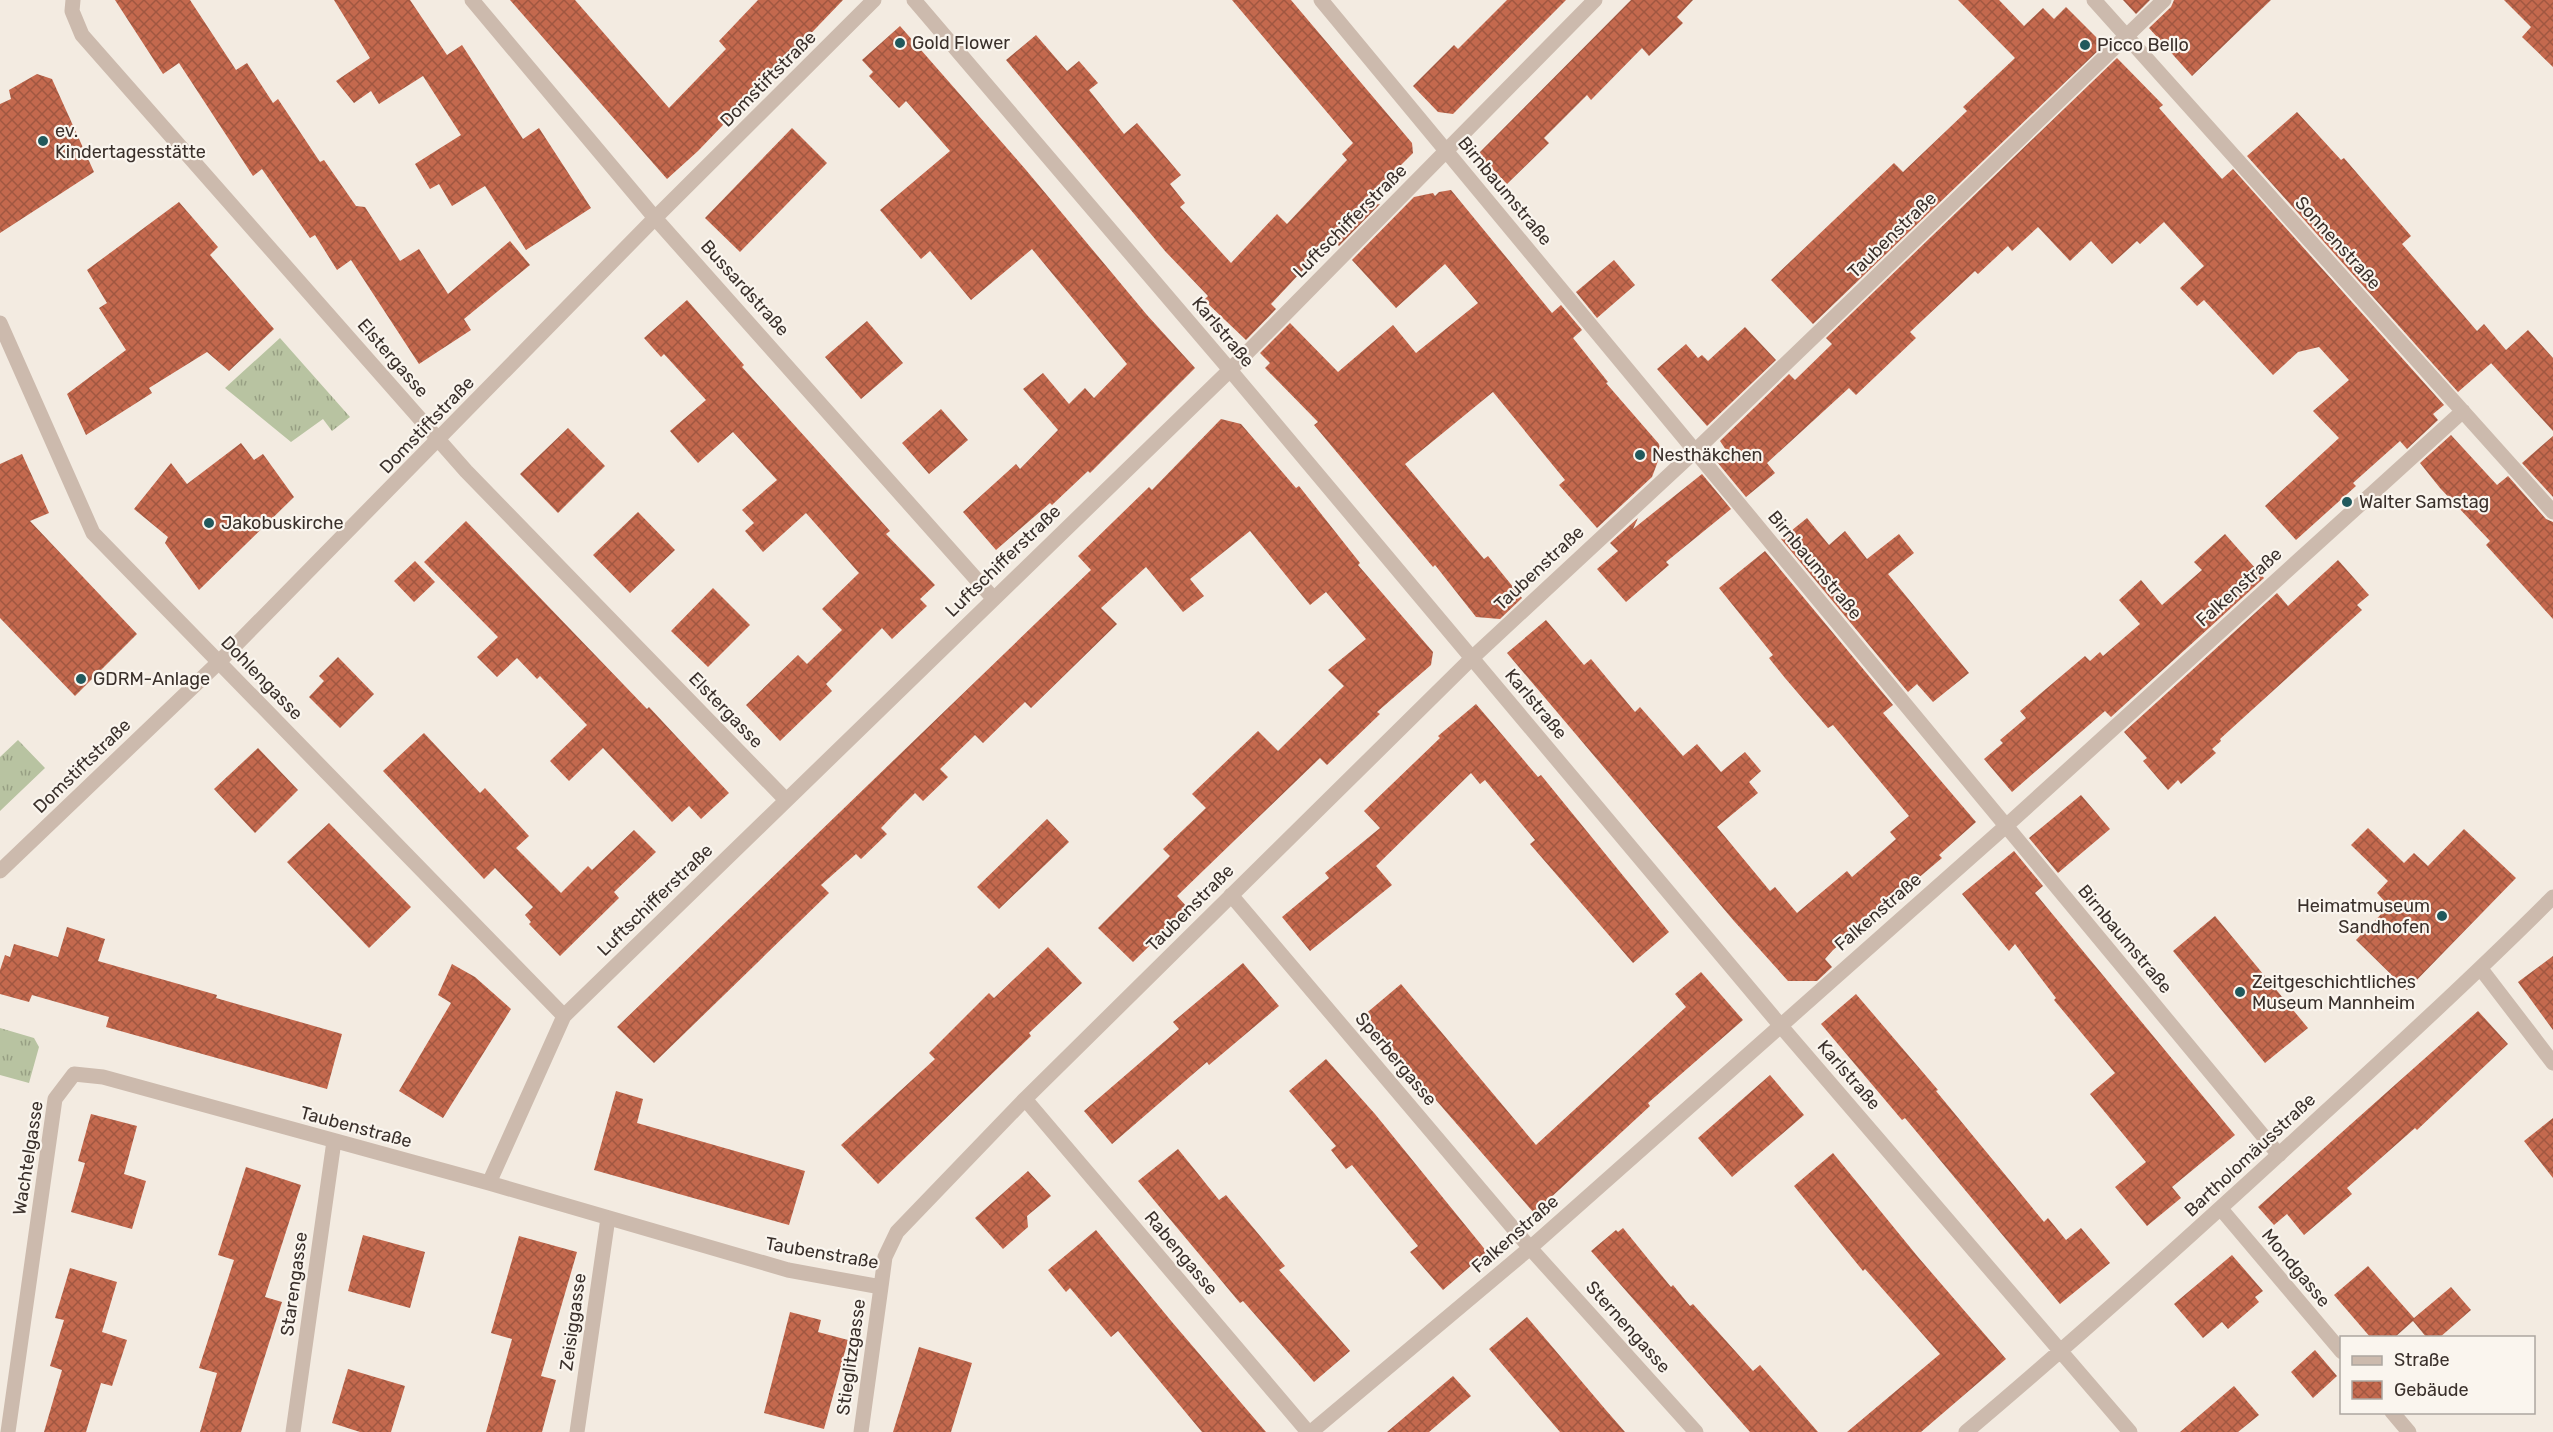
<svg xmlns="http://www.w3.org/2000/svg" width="2553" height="1432" viewBox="0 0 2553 1432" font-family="Rubik,sans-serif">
  <defs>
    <pattern id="grass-tufts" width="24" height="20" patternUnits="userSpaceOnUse" patternTransform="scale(1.5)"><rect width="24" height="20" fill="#b8c3a1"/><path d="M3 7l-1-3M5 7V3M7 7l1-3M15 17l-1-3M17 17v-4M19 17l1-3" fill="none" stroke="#979f83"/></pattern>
    <pattern id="building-cross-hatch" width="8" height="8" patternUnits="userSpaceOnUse" patternTransform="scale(1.5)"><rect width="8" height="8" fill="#c4694e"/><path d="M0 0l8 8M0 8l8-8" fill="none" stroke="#a05741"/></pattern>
  </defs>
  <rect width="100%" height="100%" fill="#f3ebe1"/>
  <path fill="url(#grass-tufts)" d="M280,338L350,417L332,431L323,419L291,442L225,388Z
    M18,740L45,768L0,811V757Z
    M0,1028L34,1038L39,1047L29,1083L0,1075Z"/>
  <path fill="url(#building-cross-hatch)" d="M115,0H190L236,70L247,63L273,103L278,99L320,162L324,160L356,206L365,207L400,261L419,249L448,294L510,241L530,265L464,319L471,330L419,364L351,260L337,270L315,235L310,238L262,169L253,176L179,63L163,74Z
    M334,0H410L447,55L462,45L523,139L539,128L591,208L526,250L485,186L452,206L439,184L430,189L415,164L461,135L423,76L379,104L371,91L354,103L336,81L370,58Z
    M510,0H575L669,108L726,49L719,41L758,0H843L698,151L667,179Z
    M1232,0H1291L1412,143L1413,153L1358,208L1380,204L1339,246L1332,239L1271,304L1276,309L1246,340L1204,300L1208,296L1165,251L1006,60L1036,35L1067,71L1079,61L1098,83L1089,90L1124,134L1137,123L1181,175L1170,184L1185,203L1180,207L1231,263L1277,214L1287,224L1347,160L1342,154L1353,143Z
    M1507,0H1566L1453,114L1438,112L1413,86L1454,45L1458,49Z
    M1631,0H1693L1677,17L1683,23L1649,56L1642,48L1591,100L1587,95L1544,138L1549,143L1507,184L1478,154Z
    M1958,0H1999L2024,26L2043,8L2054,19L2066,7L2104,45L1813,324L1771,280L1894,163L1903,172L1967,111L1963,107L2015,58Z
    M2123,0H2150L2136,14Z
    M2174,0H2271L2192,76L2149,28L2171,7Z
    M2504,0H2553V67L2522,37L2531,27Z
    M900,26L1026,170L1147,315L1195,368L1090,473L1088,471L1052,505L1050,503L996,550L963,512L1016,464L1020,469L1058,430L1023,389L1043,373L1069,404L1085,388L1094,398L1127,364L1032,249L971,300L930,251L921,259L880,210L950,151L906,101L899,108L869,76L873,72L862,60Z
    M2117,58L2163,105L2159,108L2222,179L2233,169L2444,405L2433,414L2438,420L2407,449L2400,441L2353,483L2356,486L2296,540L2265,506L2339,438L2313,411L2349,380L2319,347L2298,352L2273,375L2204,300L2197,306L2180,288L2204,266L2164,222L2140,244L2137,241L2112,264L2091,241L2070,261L2038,227L2012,251L2008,246L1978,274L1975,271L1910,332L1916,338L1856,395L1849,388L1767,463L1775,473L1746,497L1717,462L1728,453L1720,441L1789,374L1795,380L1832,344L1826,338Z
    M37,74L52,79L94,172L0,233V104L11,99L9,90Z
    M2297,112L2341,160L2344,158L2411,236L2402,244L2477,331L2484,324L2506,350L2528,330L2553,358V431L2491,363L2504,352L2458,392L2247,156Z
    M792,128L827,163L740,252L705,218Z
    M1451,190L1552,313L1561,305L1582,330L1573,338L1608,382L1606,383L1659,444L1661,453L1652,477L1597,528L1559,485L1565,480L1493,392L1405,464L1484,559L1488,556L1522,598L1500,619L1476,617L1435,565L1433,567L1314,425L1318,422L1265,368L1270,363L1260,353L1290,323L1338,372L1393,325L1416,353L1478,303L1445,264L1396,308L1352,260L1414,197L1433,193L1435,196L1439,192Z
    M179,202L218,247L210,255L274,329L229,371L207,352L149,388L152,393L86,435L67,394L126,350L99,308L107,303L87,270Z
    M1614,260L1635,285L1597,318L1576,292Z
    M687,300L744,365L742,367L890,531L886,534L935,585L920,599L927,606L892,639L882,628L826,684L832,691L780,741L746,705L798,655L807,664L842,630L822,609L859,573L806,513L763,552L745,531L754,523L742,510L777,480L733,432L698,463L670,431L706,400L664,354L661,357L644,338Z
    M867,321L903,363L861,399L825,357Z
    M1745,327L1776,360L1707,426L1657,369L1686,344L1698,358L1702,355L1708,361Z
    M941,409L968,440L929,474L902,443Z
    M1221,419L1241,424L1296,488L1299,486L1360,563L1358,565L1433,652L1431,665L1377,712L1380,714L1327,765L1320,758L1177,896L1188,908L1133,962L1098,928L1170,856L1163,849L1206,808L1192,794L1258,731L1278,751L1344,686L1328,670L1366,639L1326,592L1310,605L1250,531L1190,579L1204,596L1183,612L1146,567L1101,608L1117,624L1031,708L1025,702L983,743L975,735L940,769L948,777L923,801L915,793L897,811L881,828L887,834L861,859L856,854L821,885L829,893L654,1063L617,1027L1091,570L1078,556L1149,487L1152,490Z
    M568,428L605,466L558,513L520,474Z
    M2451,435L2497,485L2508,476L2546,519L2553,522V619L2486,545L2490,541L2440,488L2420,463Z
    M2553,436V497L2522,463Z
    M241,443L254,460L263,454L294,497L199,590L165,543L168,537L134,509L171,463L187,484Z
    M22,454L49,513L30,521L137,634L75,696L0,618V464Z
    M1702,474L1731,509L1666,562L1669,565L1626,602L1597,569L1618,551L1610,543L1638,518L1633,529Z
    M638,512L675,550L630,593L593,555Z
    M1807,518L1829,545L1845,531L1867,559L1899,534L1914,553L1888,574L1969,673L1933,702L1917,684L1908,692L1781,539Z
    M466,521L647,709L649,707L729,793L701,819L689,806L672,822L603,748L569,781L550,761L587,725L540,676L537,679L517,658L497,677L477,657L498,637L424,562Z
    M2225,534L2264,578L2111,717L2105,711L2012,792L1984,759L2003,743L2000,740L2026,718L2020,711L2085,656L2090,661L2100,652L2103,656L2140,624L2119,600L2141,580L2162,605L2202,570L2194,562Z
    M1765,551L1893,705L1883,713L1976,822L1939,855L1942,858L1833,950L1825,959L1832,967L1817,981H1788L1734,921L1507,653L1546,620L1584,665L1591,659L1635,712L1640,707L1683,756L1697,744L1721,772L1745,752L1761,771L1749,782L1758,793L1717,827L1770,891L1775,887L1797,913L1847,871L1852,877L1896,839L1890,832L1909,816L1833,725L1828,728L1785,678L1769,658L1773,655L1719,588Z
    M2338,560L2369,595L2357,605L2362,610L2220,739L2221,741L2212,749L2216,753L2181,784L2178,780L2168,790L2143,761L2147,758L2124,732L2277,593L2288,606Z
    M415,561L435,582L414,602L394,581Z
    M713,588L750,625L708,667L671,631Z
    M338,657L374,694L340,728L309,697L324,681L319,676Z
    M1476,704L1538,777L1541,775L1669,932L1633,963L1530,844L1535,840L1485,780L1480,784L1471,773L1376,866L1392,885L1310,951L1282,917L1329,878L1325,873L1380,828L1364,811L1440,738L1438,736Z
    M424,733L480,793L485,788L529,836L516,848L561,893L588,866L592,870L634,830L656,852L614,892L619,898L560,956L529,924L531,922L525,915L533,907L495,868L484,879L383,771Z
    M258,748L298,790L255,833L214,789Z
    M2081,795L2110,829L2058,873L2029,838Z
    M1047,819L1069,842L999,909L977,887Z
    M329,823L411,907L369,948L287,862Z
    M2368,828L2404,863L2414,853L2428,866L2464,829L2516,878L2407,990L2356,940L2389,906L2377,893L2388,881L2351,845Z
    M2014,851L2043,886L2035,893L2235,1135L2172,1187L2181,1198L2147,1226L2115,1187L2146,1162L2090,1094L2115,1073L2054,1000L2056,998L2015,944L2009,951L1962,894Z
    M2215,916L2308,1028L2265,1063L2173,951Z
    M67,927L105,939L98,961L217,995L216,998L342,1034L327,1089L106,1027L109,1017L32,995L29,1002L0,994V970L5,955L10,957L14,944L58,957Z
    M1048,947L1082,983L1029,1033L1031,1036L878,1184L841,1145L935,1059L929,1053L989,993L994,998Z
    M2553,956V1030L2518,982Z
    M1243,963L1279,1006L1209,1065L1207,1062L1112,1144L1084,1111L1179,1029L1173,1022Z
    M452,964L475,977L511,1009L443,1118L399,1091L451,1003L438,995Z
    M1701,972L1743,1020L1648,1103L1650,1106L1534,1213L1363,1016L1401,984L1536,1145L1686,1007L1675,994Z
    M1856,994L1938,1090L1936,1091L2044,1222L2048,1218L2066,1240L2081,1228L2110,1263L2060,1304L1905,1118L1902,1120L1821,1024Z
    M2478,1011L2508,1044L2417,1130L2415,1128L2347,1188L2352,1194L2304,1235L2287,1214L2274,1225L2258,1207Z
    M1326,1059L1375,1114L1487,1252L1443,1290L1410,1252L1418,1246L1352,1165L1346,1169L1331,1150L1336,1146L1289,1091Z
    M1770,1075L1804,1115L1732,1177L1698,1138Z
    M616,1091L643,1099L637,1123L805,1171L789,1225L594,1170Z
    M91,1114L137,1126L124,1174L146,1181L132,1229L71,1212L85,1163L78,1161Z
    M2553,1118V1178L2524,1141Z
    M1178,1149L1219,1200L1226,1195L1285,1266L1279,1270L1350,1351L1314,1382L1243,1301L1240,1303L1138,1181Z
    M1833,1153L1918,1257L2006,1359L1921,1432H1847L1940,1354L1865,1269L1863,1271L1794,1186Z
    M246,1167L301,1185L265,1297L282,1302L241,1432H200L217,1373L199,1368L234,1260L218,1255Z
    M1028,1171L1051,1196L1027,1216L1028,1227L1003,1249L975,1218Z
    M1623,1228L1671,1287L1673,1285L1690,1306L1693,1304L1753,1371L1760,1365L1818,1432H1750L1591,1251L1616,1230L1618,1232Z
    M1096,1230L1172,1322L1266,1432H1202L1118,1331L1111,1337L1070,1288L1066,1292L1048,1270Z
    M363,1235L425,1252L410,1308L348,1291Z
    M519,1236L577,1252L541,1376L556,1380L542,1432H486L512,1339L491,1333Z
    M2232,1255L2263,1291L2255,1297L2259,1302L2228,1329L2222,1322L2203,1338L2174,1304Z
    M2368,1266L2414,1318L2451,1287L2471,1310L2439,1338H2427L2413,1321L2394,1338H2371L2334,1295Z
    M70,1268L117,1282L102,1332L127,1340L112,1386L101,1383L86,1432H44L62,1370L50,1366L64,1320L55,1318Z
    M790,1312L821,1320L818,1332L848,1340L824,1429L764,1413Z
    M1527,1317L1605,1409L1625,1432H1560L1489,1349Z
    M919,1347L972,1363L951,1432H893Z
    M2315,1350L2337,1376L2313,1398L2291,1372Z
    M348,1369L405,1386L391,1432H360L332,1423Z
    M1453,1376L1471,1396L1429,1432H1387Z
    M2234,1386L2259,1415L2238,1432H2180Z"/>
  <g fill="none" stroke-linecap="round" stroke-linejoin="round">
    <path stroke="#ccbaad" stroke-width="15" d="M73,0L72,11L82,35L466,471L786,800
      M472,0L655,218L993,598
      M914,0L1230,370L1780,1025L2130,1432
      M1321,0L2279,1155
      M2094,0L2553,512
      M0,323L93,533L564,1016
      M0,871L219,662L655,218L874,0
      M1231,895L1530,1248L1696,1432
      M2481,969L2553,1063
      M1025,1099L1308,1432
      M489,1183L564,1016L1230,370L1595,0
      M2221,1209L2342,1352
      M2392,1412L2409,1432
      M8,1432L55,1099L74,1074L103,1077L489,1183L788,1270L881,1287L885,1257L897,1232L1025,1099L1472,658L1695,451L2164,0
      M293,1432L334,1141
      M577,1432L608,1218
      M861,1432L881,1287
      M1311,1432L1530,1248L2006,826L2463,411
      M1966,1432C2087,1330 2205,1223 2322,1115C2400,1044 2478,972 2553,897"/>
  </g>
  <g fill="#21595c" stroke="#faf5ee" stroke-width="2">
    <circle cx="900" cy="43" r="6"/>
    <circle cx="2085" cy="45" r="6"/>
    <circle cx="43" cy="141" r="6"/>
    <circle cx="1640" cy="455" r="6"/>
    <circle cx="2347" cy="502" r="6"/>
    <circle cx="209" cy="523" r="6"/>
    <circle cx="81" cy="679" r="6"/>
    <circle cx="2442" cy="916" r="6"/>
    <circle cx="2240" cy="992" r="6"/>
  </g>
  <g text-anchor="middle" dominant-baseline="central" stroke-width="4.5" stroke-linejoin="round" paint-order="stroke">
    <g font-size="18" fill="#3a302b" stroke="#faf5ee" text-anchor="start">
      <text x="912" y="43">Gold Flower</text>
      <text x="2097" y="45">Picco Bello</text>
      <text x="55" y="131">ev.<tspan x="55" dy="21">Kindertagesstätte</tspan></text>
      <text x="1652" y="455">Nesthäkchen</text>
      <text x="2359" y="502">Walter Samstag</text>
      <text x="221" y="523">Jakobuskirche</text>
      <text x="93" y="679">GDRM-Anlage</text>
      <text x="2430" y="906" text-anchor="end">Heimatmuseum<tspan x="2430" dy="21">Sandhofen</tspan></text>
      <text x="2252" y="982">Zeitgeschichtliches<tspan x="2252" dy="21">Museum Mannheim</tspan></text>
    </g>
    <g font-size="18" fill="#3a302b" stroke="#faf5ee">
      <text transform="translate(768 79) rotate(-45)">Domstiftstraße</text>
      <text transform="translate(1505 191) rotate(50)">Birnbaumstraße</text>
      <text transform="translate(1350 221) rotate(-45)">Luftschifferstraße</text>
      <text transform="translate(1892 235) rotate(-44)">Taubenstraße</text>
      <text transform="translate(2338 243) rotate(48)">Sonnenstraße</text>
      <text transform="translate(745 288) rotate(48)">Bussardstraße</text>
      <text transform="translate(1223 332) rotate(50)">Karlstraße</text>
      <text transform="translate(393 358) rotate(49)">Elstergasse</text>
      <text transform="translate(427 425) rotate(-46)">Domstiftstraße</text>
      <text transform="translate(1003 561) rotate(-44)">Luftschifferstraße</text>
      <text transform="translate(1815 565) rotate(50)">Birnbaumstraße</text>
      <text transform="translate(1539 568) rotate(-43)">Taubenstraße</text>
      <text transform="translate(2239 587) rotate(-42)">Falkenstraße</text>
      <text transform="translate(262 678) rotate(46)">Dohlengasse</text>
      <text transform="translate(1536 704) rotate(50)">Karlstraße</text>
      <text transform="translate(726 710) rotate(46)">Elstergasse</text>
      <text transform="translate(82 766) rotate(-44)">Domstiftstraße</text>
      <text transform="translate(655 900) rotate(-44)">Luftschifferstraße</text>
      <text transform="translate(1190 908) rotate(-45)">Taubenstraße</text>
      <text transform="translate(1878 912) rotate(-41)">Falkenstraße</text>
      <text transform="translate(2125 939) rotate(50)">Birnbaumstraße</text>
      <text transform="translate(1396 1059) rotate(50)">Sperbergasse</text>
      <text transform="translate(1849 1075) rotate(49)">Karlstraße</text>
      <text transform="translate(356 1127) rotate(15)">Taubenstraße</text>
      <text transform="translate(2250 1155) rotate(-43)">Bartholomäusstraße</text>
      <text transform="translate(28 1158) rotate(-81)">Wachtelgasse</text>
      <text transform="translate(1515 1234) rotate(-41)">Falkenstraße</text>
      <text transform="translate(822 1253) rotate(10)">Taubenstraße</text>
      <text transform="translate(1181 1253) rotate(50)">Rabengasse</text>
      <text transform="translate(2296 1268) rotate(50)">Mondgasse</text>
      <text transform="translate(294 1284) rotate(-82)">Starengasse</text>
      <text transform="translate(573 1322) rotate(-82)">Zeisiggasse</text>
      <text transform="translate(1628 1327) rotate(48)">Sternengasse</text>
      <text transform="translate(851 1357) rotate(-82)">Stieglitzgasse</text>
    </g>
  </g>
  <rect x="2340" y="1336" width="195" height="78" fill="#faf5ee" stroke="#ada6a0" stroke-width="1.5"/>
  <rect x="2352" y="1356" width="30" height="9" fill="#ccbaad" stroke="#ada6a0" stroke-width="1.5"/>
  <text x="2394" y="1366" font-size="18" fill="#3a302b">Straße</text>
  <rect x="2352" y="1381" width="30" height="18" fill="url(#building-cross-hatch)" stroke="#ada6a0" stroke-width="1.5"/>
  <text x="2394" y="1396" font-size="18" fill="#3a302b">Gebäude</text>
</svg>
